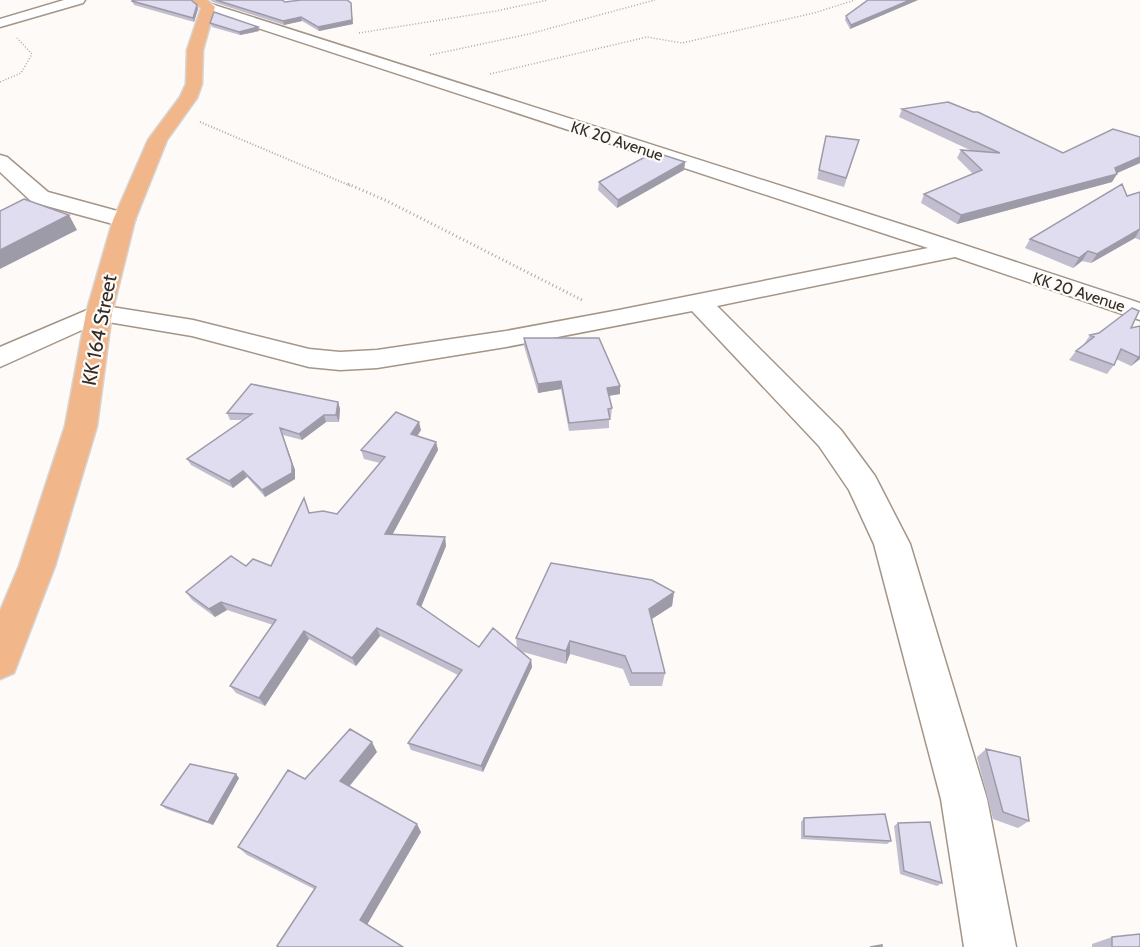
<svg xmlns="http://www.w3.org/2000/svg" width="1140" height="947" viewBox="0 0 1140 947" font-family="Cabin,sans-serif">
  <rect width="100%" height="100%" fill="#fefaf7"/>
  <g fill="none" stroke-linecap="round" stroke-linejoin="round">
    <defs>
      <path id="minor" d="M64,0H85L83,3L0,27V19Z
        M208,3L916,229L1140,303V320L955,257L717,306L841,430L875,476L910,544L987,799L1016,947H964L941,799L874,544L849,490L819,446L692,311L506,347L377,368L340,370L309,367L192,336L102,321L0,367V347L99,305L193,320L309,349L340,352L377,350L506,331L619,310L928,248L203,10L201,7Z
        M0,155L7,157L48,192L132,215L135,220L132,225L124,227L32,202L0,172Z"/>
      <path id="major" d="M191,0H207L215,7L203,50L202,84L197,98L167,140L135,220L112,313L97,426L55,566L14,673L0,679V611L19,566L65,426L86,313L113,220L148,140L180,97L186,84L187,50L201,8Z"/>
    </defs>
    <use href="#minor" stroke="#a49587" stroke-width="3"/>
    <use href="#major" stroke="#d6d5d4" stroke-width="3"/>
    <path stroke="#ada8a4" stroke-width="1.5" stroke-dasharray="1 2" stroke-linecap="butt" d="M359,33L496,11L548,0
      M430,55L529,34L655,0
      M490,74L647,37L682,43L814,13L855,0
      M0,82L21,73L32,54L17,38"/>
    <path stroke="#ada8a4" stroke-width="2" stroke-dasharray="1 2" stroke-linecap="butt" d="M200,122L351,186"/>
    <path stroke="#ada8a4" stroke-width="3" stroke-dasharray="1 3" stroke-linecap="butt" d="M348,184L387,201L582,300"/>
    <use href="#minor" fill="#fff" fill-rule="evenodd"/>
    <use href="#major" fill="#f1b78b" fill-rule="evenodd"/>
  </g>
  <path fill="#c2becf" d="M210,0H282L285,2L351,7L353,24L319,31L302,21L284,25L213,2Z
    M868,0H918L850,29L845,20L846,16Z
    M132,1L197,5L198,9L194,22L134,5Z
    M210,23L258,27L259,31L240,35L212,27Z
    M902,109L1063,153L1140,137V163L1117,173L1112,182L957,224L921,203L924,194L973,174L957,158L961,150L972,151L899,117Z
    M859,140L844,187L817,179L824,145Z
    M685,162L684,170L617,208L598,190L599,182Z
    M1140,192V240L1135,238L1091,263L1082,261L1073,268L1025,248L1030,239Z
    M1140,326V359L1131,366L1116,359L1114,365L1107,374L1069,360L1076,351L1084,344L1090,335Z
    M524,338L620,386V394L609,396L612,408L611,417H609V428L569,431L561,389L538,393L524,346Z
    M338,402L340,409L339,422H326L302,440L283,435L295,470V479L265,497L247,477L233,488L191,465L187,459L243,420H230L227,413Z
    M421,430L417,436L436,442L438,450L392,534L445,537L446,546L421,607L479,647L517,648L516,638L674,592L672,606L652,619L665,673L662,686H630L623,669L570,654L566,664L523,652L531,660L532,667L483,772L411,750L408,743L458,675L380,636L356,666L309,639L265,706L236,693L230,686L273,625L227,610L215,617L192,600L186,592L246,566H271L310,513L337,514L380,463L364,459L361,450Z
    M986,749L1029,821L1018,828L993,819L977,757Z
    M377,752L349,787L421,832L367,924L314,889L247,855L238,847L305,779Z
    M239,778L213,825L166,809L161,805Z
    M804,818L891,841L887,844L801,839V822Z
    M898,823L942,883L937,886L900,874L894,826Z
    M1112,937L1140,947H1092V944Z"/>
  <path fill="#9e9ba9" d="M910,0H918L850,29L851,25Z
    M197,5L198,9L194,22L193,18Z
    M351,7L353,24L319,31L318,27Z
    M301,17L302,21L284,25L283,21Z
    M258,27L259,31L240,35L239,32Z
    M1140,157V163L1115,174H1117L1112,182L957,224L961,215L1115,168Z
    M685,162L684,170L617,208L618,200Z
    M69,215L77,230L0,269V250Z
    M1140,229L1135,238L1091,263L1097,254Z
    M1088,251L1082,261L1073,268L1079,258Z
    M1140,356V359L1131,366L1138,357Z
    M561,381V389L538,393V384Z
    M620,386V394L607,396V388Z
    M338,402L340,409L339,422L336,415Z
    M324,415L326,422L302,440L299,434Z
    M419,422L421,430L413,443L411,434Z
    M280,428L295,470V479L265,497L262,490Z
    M436,442L438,450L388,543L385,534Z
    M243,471L247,477L233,488L229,481Z
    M445,537L446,546L419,612L417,604Z
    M674,592L672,606L647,622L649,609Z
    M221,602L227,610L215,617L209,609Z
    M377,628L380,636L356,666L352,658Z
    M304,631L309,639L265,706L259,698Z
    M570,641V654L566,664V651Z
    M531,660L532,667L483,772L481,766Z
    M372,742L377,752L346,790L340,781Z
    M236,774L239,778L213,825L208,822Z
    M417,824L421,832L367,925L360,920Z"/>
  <path fill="#e1ddf1" stroke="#9e9ba9" stroke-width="1.5" d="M133,0H191L197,5L193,18L132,1Z
    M216,0H282L285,2L301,0H347L351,3L352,20L318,27L301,17L283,21Z
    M868,0H910L851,25L846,16Z
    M214,12L258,27L239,32L210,23Z
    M948,102L973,112H978L1063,153L1113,129L1140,137V157L1115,168L1117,174L961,215L924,194L982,170L961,150L1000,153L902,109Z
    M826,136L859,140L846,178L819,170Z
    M654,152L685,162L618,200L599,182Z
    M1122,184L1127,196L1140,192V229L1097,254L1088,251L1079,258L1030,239Z
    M24,199L69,215L0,250V211Z
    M1132,308L1139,311L1131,328L1140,326V356L1138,357L1121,349L1114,365L1076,351L1094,337L1090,335L1099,333Z
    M524,338H599L620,386L607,388L612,408L608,409L610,419L569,423L561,381L538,384Z
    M251,384L338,402L336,415H324L299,434L280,428L292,464V473L262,490L243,471L229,481L187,459L252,414L227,413Z
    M396,412L419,422L411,434L436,442L385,534L445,537L417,604L479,647L493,628L531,660L481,766L408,743L462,670L377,628L352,658L304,631L259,698L230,686L276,620L221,602L209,609L186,592L231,556L246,566L253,559L271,566L304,498L309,513L323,511L337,514L385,457L361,450Z
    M551,563L652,580L674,592L649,609L665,673H632L625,656L570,641L566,651L516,638Z
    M350,729L372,742L340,781L417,824L360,920L403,947H279L277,946L316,887L238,847L288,770L305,779Z
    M986,749L1020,757L1029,821L1003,812Z
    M190,764L236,774L208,822L161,805Z
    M885,814L891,841L804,836V818Z
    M930,822L942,883L904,871L898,823Z
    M1140,934V947H1112V937Z
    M882,945V947H870Z"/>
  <g text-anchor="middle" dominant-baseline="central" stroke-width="4.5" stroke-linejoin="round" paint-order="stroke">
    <g font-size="16" fill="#332d27" stroke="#fefaf7">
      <text transform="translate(617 141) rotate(18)">KK 20 Avenue</text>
      <text transform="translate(1079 292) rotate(18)">KK 20 Avenue</text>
    </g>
    <g font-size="20" fill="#332d27" stroke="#fefaf7">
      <text transform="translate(99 330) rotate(-79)">KK 164 Street</text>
    </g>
  </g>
</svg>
